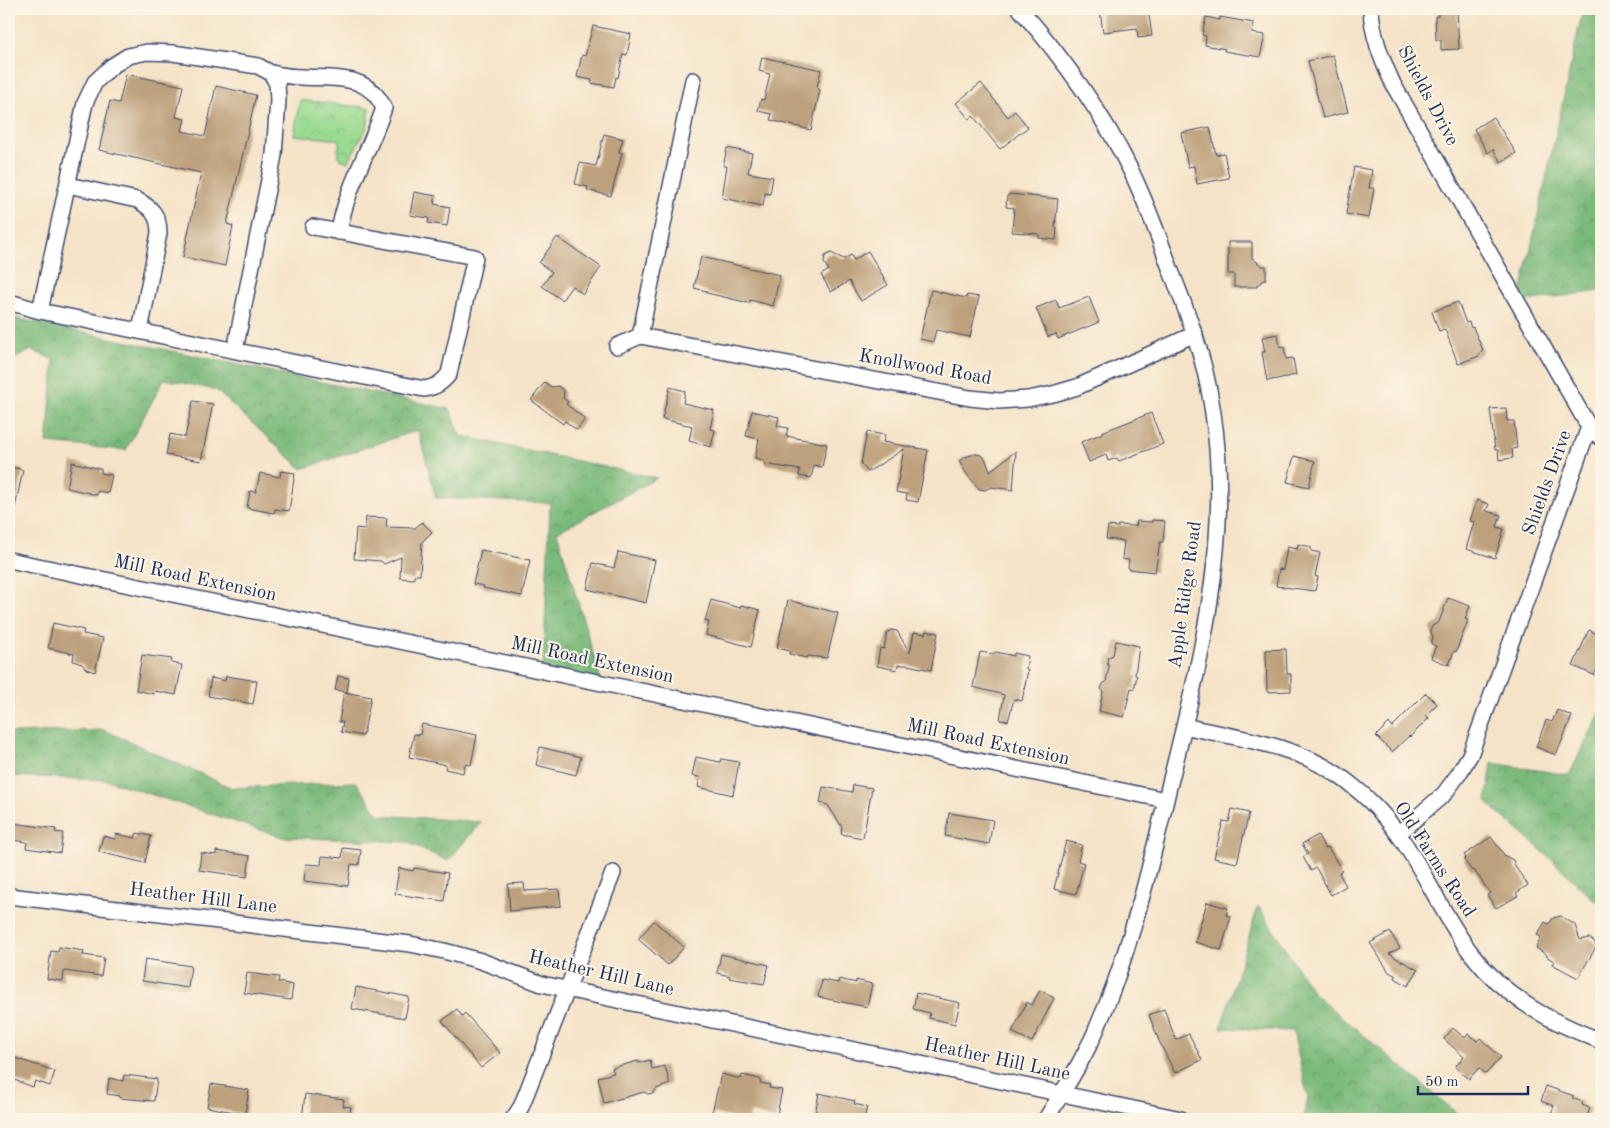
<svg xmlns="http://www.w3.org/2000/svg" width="1610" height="1128" viewBox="0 0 1610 1128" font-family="'Old Standard TT',serif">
  <defs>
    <pattern id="forest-crowns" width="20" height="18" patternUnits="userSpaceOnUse" patternTransform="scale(1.25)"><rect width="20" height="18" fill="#7aba7a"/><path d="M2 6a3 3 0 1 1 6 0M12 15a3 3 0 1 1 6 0" fill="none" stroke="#639867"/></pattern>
    <pattern id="park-crowns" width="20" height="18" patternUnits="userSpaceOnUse" patternTransform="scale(1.25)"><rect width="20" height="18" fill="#99da90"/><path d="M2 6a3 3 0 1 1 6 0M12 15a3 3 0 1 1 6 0" fill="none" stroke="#83bb7f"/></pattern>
  </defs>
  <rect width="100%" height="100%" fill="#fcf5e5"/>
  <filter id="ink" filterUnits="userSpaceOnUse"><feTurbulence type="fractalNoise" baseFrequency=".02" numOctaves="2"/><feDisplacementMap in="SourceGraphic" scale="10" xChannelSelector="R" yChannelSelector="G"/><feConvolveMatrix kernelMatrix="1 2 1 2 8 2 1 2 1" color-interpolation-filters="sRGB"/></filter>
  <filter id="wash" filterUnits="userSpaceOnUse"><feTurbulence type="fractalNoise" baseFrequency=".0096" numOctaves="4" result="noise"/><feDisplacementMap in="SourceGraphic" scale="20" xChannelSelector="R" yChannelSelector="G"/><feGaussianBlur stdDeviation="1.12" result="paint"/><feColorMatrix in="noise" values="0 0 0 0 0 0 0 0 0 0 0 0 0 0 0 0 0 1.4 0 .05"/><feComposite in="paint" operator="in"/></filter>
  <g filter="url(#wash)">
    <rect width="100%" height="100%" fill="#f5e3c8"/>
    <path fill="url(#forest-crowns)" stroke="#4a746c" d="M1583,9H1601V291L1519,302Z
      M9,317L450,409L461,436L657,478L557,532L602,683L543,671L550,503L436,498L418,430L302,469L216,390L164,379L126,450L47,443L54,360L31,350L9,362Z
      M1601,711V903L1594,900L1549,857L1486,802L1492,763L1569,775Z
      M104,730L232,788L356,782L379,815L481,822L448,861L407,842L282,837L107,780L9,776V733Z
      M1258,906L1314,994L1464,1119H1302L1308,1099L1293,1031L1221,1028Z"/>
    <path fill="url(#park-crowns)" stroke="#5a8477" d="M300,100L370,108L367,127L348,162L340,159L337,155L340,140L294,135Z"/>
    <g id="blocks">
      <path fill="#bda07b" d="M1116,9H1148L1152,36L1138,38L1137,28L1103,32L1100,11Z
        M1438,9H1457L1459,49L1441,50V40H1436L1435,16H1438Z
        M1206,17L1220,20V17L1254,23L1252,33L1265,35L1260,57L1224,51L1225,49L1205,45L1206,36L1202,35Z
        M593,26L631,34L627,55L623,54L618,78L616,77L614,87L591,83L592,80L577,77L582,55L585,56Z
        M1333,55L1348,112L1323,118L1308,61Z
        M762,57L821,70L817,87L820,90L811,130L770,120L772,114L758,111L761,99L764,100L770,74L759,71Z
        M126,74L183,86L176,117L185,119L182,131L205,136L216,86L256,95L227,224L233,226L225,266L183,257L201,173L99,150L110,101L119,103Z
        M981,83L1008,117L1015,111L1028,127L1000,149L973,116L969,119L956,103Z
        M1493,117L1516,153L1501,162L1493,149L1488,153L1474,129Z
        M1210,127L1216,155L1224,153L1229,178L1197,184L1194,166L1188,167L1181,133Z
        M604,134L623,139L619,152L622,153L611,196L587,190L588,187L575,184L580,163L596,166Z
        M727,148L752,153L748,173L773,177L770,194L765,193L763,206L722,198L727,166H723Z
        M1354,167L1372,170L1369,188H1374L1369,218L1346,214Z
        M414,192L436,196L434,204L450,207L447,226L428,223L429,218L410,215Z
        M1011,194L1058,199L1055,227L1057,228L1056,240L1039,238V234L1012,232L1014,208L1006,207L1007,196Z
        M557,237L601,267L583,294L572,286L562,300L542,286L552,272L539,263Z
        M1228,242H1252V258L1262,266H1266V279L1257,285V287H1234V274H1228Z
        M868,251L888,285L861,301L849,281L831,292L821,275L829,270L824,263L825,256L831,253L844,259L851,255L854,260Z
        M701,257L780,275L773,306L750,300L749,303L707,293V291L694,288Z
        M931,290L966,298L967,295L979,297L970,337L936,330L933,342L920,339Z
        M1089,297L1099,322L1058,339L1056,334L1048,337L1036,308L1056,300L1059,308Z
        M1458,302L1466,323L1469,322L1471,328L1473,327L1483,350L1479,356L1458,364L1445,329L1439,331L1432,312Z
        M1278,334L1280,348L1284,347L1286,359L1293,358L1296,375L1267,381L1262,352H1265L1262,337Z
        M545,382L551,387L558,386L564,391L563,398L568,402L566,404L585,419L577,430L565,421L563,424L531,400Z
        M670,387L685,391L683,403L714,410L710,429L715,430L711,447L689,441L692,426L662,419Z
        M193,401L213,404L201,461L166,455L170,434L185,437Z
        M1506,408L1507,421H1514L1517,448L1512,449L1513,458L1499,460L1498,450H1495L1490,409Z
        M752,411L779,417L777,426L788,428L786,436L827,444L822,467L814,465L811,478L799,476L800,470L765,464L764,460L755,458L759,439L746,436Z
        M1151,413L1163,444L1119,461L1117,458L1108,461L1106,455L1089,462L1081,442L1103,433L1102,432Z
        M867,432L885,435L883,442L928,450L918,502L906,500L907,494L896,492L904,449L868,472L861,464Z
        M1016,451L1013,490L991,487L985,490L979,489L966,473L959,461L965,457L975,454L981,455L985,458L990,471Z
        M1294,456L1315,461L1309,487L1287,482Z
        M72,462L101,469V473L112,475L108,493L98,491L97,495L67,488Z
        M9,466L23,470L14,512H9Z
        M281,471L295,473L289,511L275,509L274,513L247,508L250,491L256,492L260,473L280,477Z
        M1477,500L1489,504L1486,511L1501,515L1497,527L1504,529L1495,558L1466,549L1474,522L1470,521Z
        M366,517L387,518L386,527L415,528L422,522L432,532L422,542L420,575H414V579L400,578L401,557L384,564L381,561L354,559L356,528L365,529Z
        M1152,520L1165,521L1163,542H1160L1155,572L1128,569L1129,560L1122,559L1124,541L1106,539L1108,526L1118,527V525L1134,526H1136L1137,521L1152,522Z
        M1298,544L1311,547V551L1320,553L1315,576L1318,577L1315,591L1276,586L1279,569L1283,570L1287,547L1297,549Z
        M481,550L530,560L522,596L483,588L484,586L473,584Z
        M618,552L655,560L646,603L587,589L593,563L614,568Z
        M1448,598L1470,606L1465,619L1468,620L1456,652L1454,651L1449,665L1431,658L1436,646L1431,644L1433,637L1430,630L1432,626L1439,622Z
        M711,600L740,608L741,605L760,610L751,647L706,635L709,622L705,621Z
        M788,600L838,613L827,658L808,656L807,658L789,654L790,651L777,648Z
        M53,623L84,630L83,634L103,638L95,672L86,669L82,664L73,661L74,654L48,648Z
        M891,630L897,631L910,653L914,632L925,634L926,631L938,633L931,670L907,665H898L897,670L877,666L880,648L884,649L887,633Z
        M1589,630L1601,636V659L1594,675L1573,666Z
        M1116,641L1139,646L1135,675L1137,676L1134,689L1131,688L1124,717L1099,711L1103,692L1101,689L1103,684L1106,682L1109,667L1107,663L1108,657L1113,655Z
        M1286,649L1287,674H1291V691L1267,692L1266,650Z
        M980,652L992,654L996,652L1014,656V653L1028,656L1026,669L1028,670L1022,701L1014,699L1008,721L1000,720L1004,695L973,687Z
        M142,655L172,659L171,663L182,665L176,695L155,691L154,694L136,690Z
        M226,676L257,681L253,704L208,696L211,678L225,681Z
        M338,676L349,678L347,692L335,690Z
        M344,692L371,697L363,736L341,732L343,722H339Z
        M1426,693L1437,704L1426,715L1429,718L1410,737L1409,736L1392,752L1376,736L1389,723L1392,727Z
        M1557,710L1572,716L1556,755L1536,747L1546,720L1552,722Z
        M422,724L477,735L471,765L465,764L463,773L445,769L446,765L409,757L414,734L420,735Z
        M540,747L581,757L576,775L536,765Z
        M696,757L720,762L721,759L739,762L733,795L698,787L700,777L692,776Z
        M853,785L872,788L863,838L841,834L842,827L828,805L820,803L823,787L852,792Z
        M1232,809L1249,813L1237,863L1214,858L1223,821L1229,822Z
        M949,813L993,820L989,844L945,836Z
        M13,823L56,829L55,832L63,833L60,853L26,848L27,842L11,840Z
        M137,833L151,836L145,863L99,852L103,836L115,839L116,834L135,838Z
        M1318,835L1325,849L1328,847L1342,871L1339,873L1346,886L1331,895L1316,868L1311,871L1303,857L1308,854L1302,844Z
        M1491,837L1505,856L1513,860L1516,868L1528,885L1516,893L1518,896L1496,908L1487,895L1490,893L1474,870L1472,871L1464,860L1466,858L1464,855Z
        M1066,841L1082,845L1078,861L1084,863L1076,894L1054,889Z
        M343,848L361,850L359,865L351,864L348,886L304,881L306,864L321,865L322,856L342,858Z
        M216,851L250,856L247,877L199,870L201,853L216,855Z
        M399,868L413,871L414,868L448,873L444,901L395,894Z
        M524,883L525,891L559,889L561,906L510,911L508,884Z
        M1207,902L1228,908L1226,915L1231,917L1221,950L1195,942Z
        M1561,916L1575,925L1580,940L1589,938L1595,942L1596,947L1578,978L1552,964L1554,961L1546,956L1547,955L1536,948L1541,937L1537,935L1545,922L1549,924L1553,918Z
        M654,921L684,947L668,965L638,939Z
        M1390,932L1400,948L1389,954L1418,970L1408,986L1395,978L1396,976L1389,972L1370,943Z
        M59,947L84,951L83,955L104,958L101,976L64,971L63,981L47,979L51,951L58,952Z
        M721,954L769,965L764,984L729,978L730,976L717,973Z
        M145,959L191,966L188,988L142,981Z
        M247,973L279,977L278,982L293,985L291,1000L244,993Z
        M839,979L856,983V980L872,984L867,1007L818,997L822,980L838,983Z
        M356,987L409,997L405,1018L352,1009Z
        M1040,990L1054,998L1032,1042L1012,1032L1027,1002L1032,1005Z
        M916,993L960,1003L955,1024L929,1018L930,1013L913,1009Z
        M457,1009L462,1016L465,1013L500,1053L481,1068L442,1021Z
        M1164,1009L1176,1040L1189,1034L1202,1060L1175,1073L1159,1041L1149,1015Z
        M1453,1028L1465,1038L1468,1034L1477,1041L1480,1038L1501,1057L1486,1074L1479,1068L1469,1079L1455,1067L1464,1057L1444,1039Z
        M15,1058L55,1071L50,1086L35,1081L33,1087L9,1078V1061L13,1063Z
        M650,1060L652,1069L665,1066L670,1084L656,1089L654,1093L648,1094L644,1092L604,1103L598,1077L614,1073L612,1068L638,1061L639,1063Z
        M721,1074L741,1079L742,1075L760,1079V1083L770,1085L769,1088L782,1090L776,1119L751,1113L749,1119H739L712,1113Z
        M124,1075L157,1079L154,1101L119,1098L120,1096L107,1094L109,1078L123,1081Z
        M211,1084L249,1090L245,1114L207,1107Z
        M1546,1086L1574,1096L1572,1098L1583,1102L1582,1105L1590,1108L1586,1119H1566L1551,1114L1554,1106L1541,1101Z
        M819,1093L855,1101L854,1104L867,1107L864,1119H814Z
        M305,1094L344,1099L343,1106L351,1107L349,1119H302Z"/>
    </g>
  </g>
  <g filter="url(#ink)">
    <use href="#blocks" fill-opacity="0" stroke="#3c4a6e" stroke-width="1"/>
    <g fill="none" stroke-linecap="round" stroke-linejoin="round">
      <defs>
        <path id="minor" d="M1020,9C1063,58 1102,112 1131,171C1147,204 1159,237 1171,271C1179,291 1187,312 1194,333C1214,393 1221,458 1218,521C1214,612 1190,703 1168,791C1151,864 1133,939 1105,1009C1099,1022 1095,1035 1088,1047C1076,1072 1060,1096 1046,1119
          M1371,9C1372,35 1382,60 1393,84L1589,427L1601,438
          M271,73C281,75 292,77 302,77C334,79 368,73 384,108C370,150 346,188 339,232
          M68,185L137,200C152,208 159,216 159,233L140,331
          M9,302L40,311L424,389C436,387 442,383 449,374L475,257L313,227
          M40,311L85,103L95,82L112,66L128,56L147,52L173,53L258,66L271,73L277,84L278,100L274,155L235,350
          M640,336L970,398L999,401L1028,399L1053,394L1077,387L1195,334
          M617,346L640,336L693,80
          M9,560L1166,800
          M1184,726C1236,738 1293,744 1338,775C1361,791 1382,811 1398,834C1425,871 1443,916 1471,953C1506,999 1549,1021 1601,1041
          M1398,834L1444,794L1458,775L1470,755L1589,427
          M9,896L410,944L444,951L481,961L542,984L1181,1119
          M513,1119L521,1107L613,873"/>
      </defs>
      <use href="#minor" stroke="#3c4a6e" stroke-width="18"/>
      <use href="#minor" stroke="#fff" stroke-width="15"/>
    </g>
  </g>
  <g text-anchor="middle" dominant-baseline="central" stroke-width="4" stroke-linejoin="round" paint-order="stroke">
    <g font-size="19" fill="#1b2f5e" stroke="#fcf5e5">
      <text transform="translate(1427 96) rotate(62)">Shields Drive</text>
      <text transform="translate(925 368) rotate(10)">Knollwood Road</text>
      <text transform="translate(1548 483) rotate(-70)">Shields Drive</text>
      <text transform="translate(195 579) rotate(12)">Mill Road Extension</text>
      <text transform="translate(1186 595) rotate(-82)">Apple Ridge Road</text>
      <text transform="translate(592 661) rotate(12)">Mill Road Extension</text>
      <text transform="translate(988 743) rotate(12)">Mill Road Extension</text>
      <text transform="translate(1434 860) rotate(57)">Old Farms Road</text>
      <text transform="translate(203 899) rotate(7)">Heather Hill Lane</text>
      <text transform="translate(601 974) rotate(13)">Heather Hill Lane</text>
      <text transform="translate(997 1060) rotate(12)">Heather Hill Lane</text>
    </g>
  </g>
  <rect width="1610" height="1128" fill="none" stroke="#fcf5e5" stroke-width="30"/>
  <path d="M1418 1086v8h110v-8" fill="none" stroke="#1b2f5e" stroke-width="2.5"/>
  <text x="1425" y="1086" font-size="15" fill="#1b2f5e" stroke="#fcf5e5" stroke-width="4" paint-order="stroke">50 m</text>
</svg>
